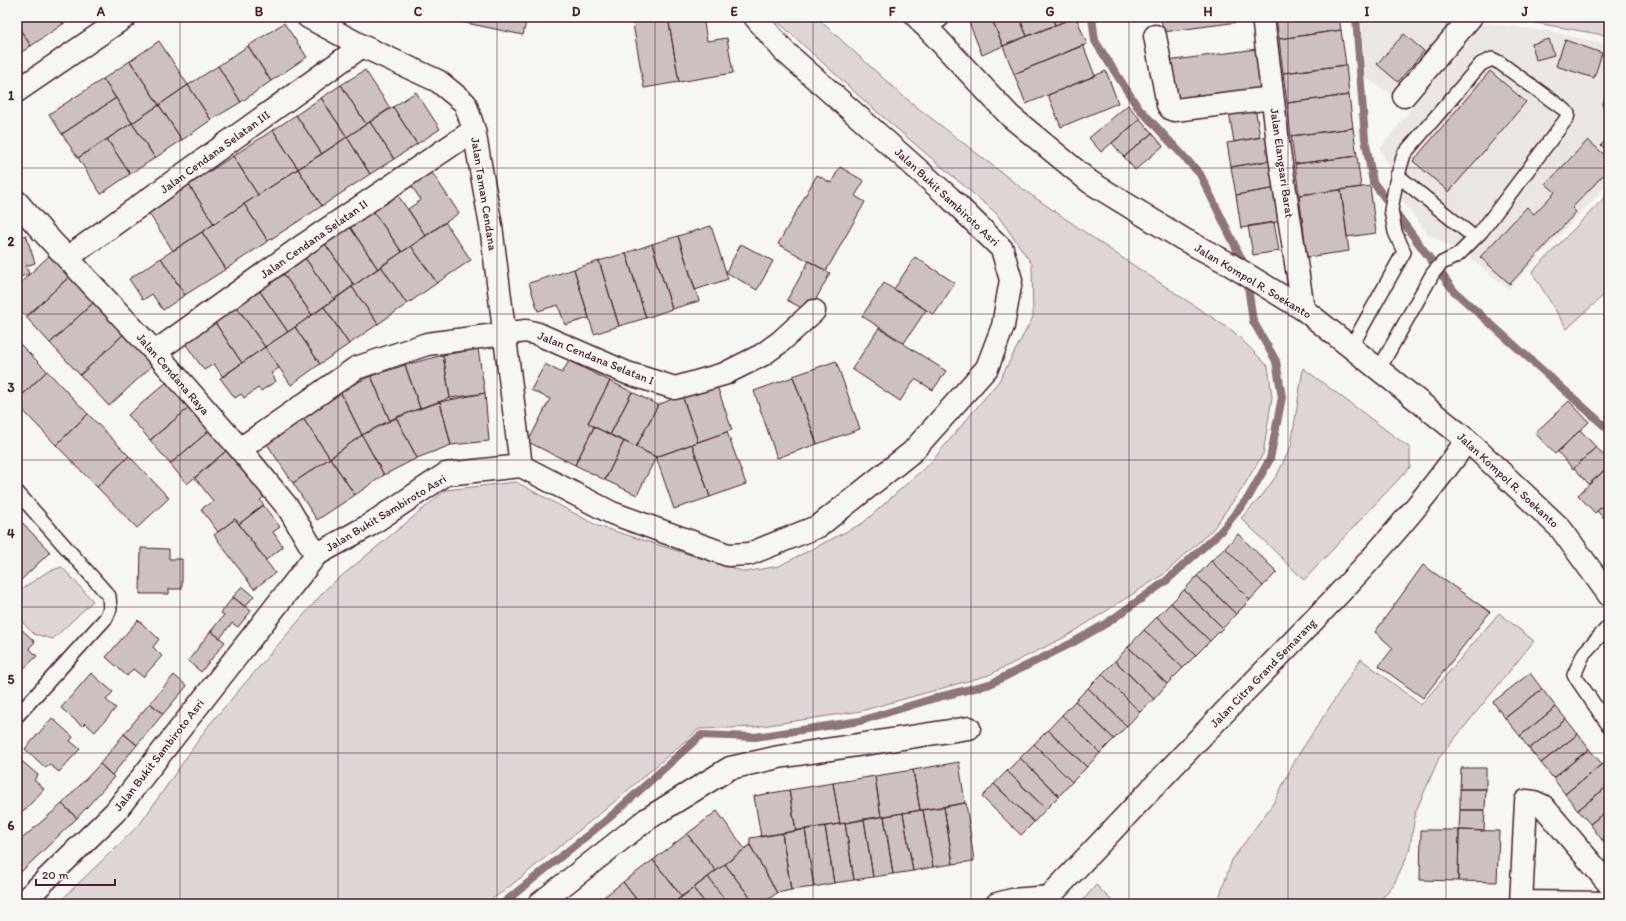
<svg xmlns="http://www.w3.org/2000/svg" width="1626" height="921" viewBox="0 0 1626 921" font-family="Itim,sans-serif">
  <rect width="100%" height="100%" fill="#f6f6f2"/>
  <filter id="ink" filterUnits="userSpaceOnUse"><feTurbulence type="fractalNoise" baseFrequency=".025" numOctaves="2"/><feDisplacementMap in="SourceGraphic" scale="8" xChannelSelector="R" yChannelSelector="G"/><feConvolveMatrix kernelMatrix="1 2 1 2 8 2 1 2 1" color-interpolation-filters="sRGB"/></filter>
  <g filter="url(#ink)">
    <path fill="#e9e6e3" d="M1361,17H1464L1397,97L1366,78Z
      M1477,23L1548,31L1609,45V183L1508,289L1469,257L1428,234L1389,184L1393,175L1380,149Z"/>
    <path fill="#ddd6d5" stroke="#947a80" d="M776,17H816L904,97L1024,190L1112,251L1234,332L1268,366L1272,397L1263,454L1242,489L1213,529L1164,574L1067,636L989,675L861,711L755,727L699,729L607,808L504,891L484,904H57L140,824L209,725L327,588L446,490L516,482L598,526L745,572L779,566L863,523L931,462L999,381L1033,317L1032,264L996,213L869,105L777,21Z
      M1503,17H1609V36Z
      M1609,193V290L1567,329L1532,272Z
      M1303,368L1410,448V467L1304,580L1241,518L1261,497L1277,475L1291,446Z
      M62,567L93,601L53,639L34,634L17,617V592L47,572Z
      M1499,613L1534,641L1439,758L1416,811L1409,852L1394,884L1377,904H1217L1232,860L1274,802L1297,757L1361,659L1421,705Z
      M1096,885L1112,901L1109,904H1080Z"/>
    <g fill="none" stroke-linecap="round" stroke-linejoin="round">
      <path stroke="#8e747a" stroke-width="8" d="M1356,17L1365,139L1373,182L1454,291L1609,430
        M502,904L609,818L701,735L755,737L860,721L935,698L990,684L1072,643L1107,623L1166,581L1221,531L1248,498L1270,459L1282,397L1276,361L1253,321L1245,266L1200,174L1137,106L1095,41L1092,17"/>
    </g>
    <path fill="#ccc1c0" stroke="#4a1f2b" d="M17,17H58L63,24L31,46L17,25Z
      M58,17H73L63,24Z
      M458,17H527L523,35L457,21Z
      M540,17H555L553,21Z
      M668,17H703L707,41L727,38L733,73L679,82Z
      M668,17L679,82L644,88L632,18Z
      M967,17H991L1003,46L982,55Z
      M991,17H1019L1027,36L1003,46Z
      M1019,17H1052L1055,25L1027,36Z
      M1052,17H1074L1055,25Z
      M1076,17L1087,44L1014,74L1003,46Z
      M1161,17H1252L1253,20L1163,32Z
      M1276,17H1339L1341,30L1279,39Z
      M284,23L307,57L271,81L248,46Z
      M17,25L31,46L17,55Z
      M1341,30L1346,65L1283,73L1279,39Z
      M1404,34L1424,51L1398,82L1377,64Z
      M1549,39L1554,55L1536,60L1532,44Z
      M1565,40L1602,53L1594,78L1556,66Z
      M159,41L188,85L159,105L130,61Z
      M1083,45L1095,76L1026,104L1014,74Z
      M248,46L271,81L241,102L218,66Z
      M1257,49L1263,89L1174,102L1167,61Z
      M130,61L159,105L132,123L103,79Z
      M1346,65L1349,95L1287,103L1283,73Z
      M218,66L241,102L211,120L188,85Z
      M365,70L390,108L366,124L341,85Z
      M1106,71L1118,103L1061,127L1048,95Z
      M1490,71L1526,102L1449,192L1413,161Z
      M103,79L116,98L62,134L49,114Z
      M188,85L211,120L182,140L159,105Z
      M341,85L366,124L347,137L321,98Z
      M1609,88V109L1602,106Z
      M416,92L440,129L417,144L393,107Z
      M1349,95L1353,128L1291,136L1287,103Z
      M116,98L132,123L78,158L62,134Z
      M321,98L347,137L322,154L296,115Z
      M159,105L182,140L155,158L132,123Z
      M1128,105L1140,119L1101,152L1089,138Z
      M393,107L417,144L394,159L370,122Z
      M1255,107L1260,137L1234,142L1229,112Z
      M296,115L322,154L298,169L273,130Z
      M1140,119L1152,133L1124,157L1112,143Z
      M370,122L394,159L370,174L347,137Z
      M132,123L155,158L130,174L107,139Z
      M1353,128L1357,156L1295,164L1291,136Z
      M273,130L298,169L258,195L233,156Z
      M1152,133L1163,146L1135,170L1124,157Z
      M1269,136L1273,160L1231,167L1227,143Z
      M347,137L370,174L322,206L298,169Z
      M1609,137V153L1601,145Z
      M107,139L130,174L101,194L78,158Z
      M1588,140L1609,159V169L1572,208L1576,212L1510,284L1480,257L1527,207L1534,214L1555,192L1546,184Z
      M233,156L258,195L214,224L189,185Z
      M1357,156L1361,187L1299,195L1295,164Z
      M1273,160L1277,188L1236,195L1231,167Z
      M840,167L864,181L855,196L865,202L826,271L778,244L817,175L831,183Z
      M298,169L322,206L268,241L244,204Z
      M431,171L459,213L426,236L408,209L421,200L411,185Z
      M189,185L214,224L173,251L148,212Z
      M1370,186L1376,233L1347,237L1341,190Z
      M1277,188L1283,221L1241,228L1236,195Z
      M1341,190L1349,251L1307,257L1299,195Z
      M397,194L426,236L402,252L373,211Z
      M244,204L268,241L226,269L202,232Z
      M373,211L402,252L378,269L350,227Z
      M445,222L471,260L437,283L411,246Z
      M1274,222L1279,251L1253,255L1248,226Z
      M711,226L728,279L695,290L678,236Z
      M350,227L378,269L354,285L325,244Z
      M202,232L226,269L185,295L161,258Z
      M26,235L35,263L26,266L29,274L17,278V237L18,238Z
      M678,236L699,301L672,309L652,244Z
      M325,244L354,285L334,299L305,258Z
      M652,244L672,309L646,318L626,253Z
      M741,244L773,261L757,290L726,272Z
      M411,246L437,283L407,304L381,266Z
      M626,253L646,318L619,326L599,261Z
      M50,255L70,276L26,317L17,308V286Z
      M915,257L955,283L934,315L894,289Z
      M161,258L185,295L163,310L152,294L143,300L129,279Z
      M305,258L334,299L312,315L283,273Z
      M599,261L619,326L594,334L574,269Z
      M809,261L830,273L809,312L787,300Z
      M381,266L407,304L378,324L352,287Z
      M574,269L589,318L565,325L558,305L538,311L529,283Z
      M283,273L312,315L288,332L259,290Z
      M70,276L94,302L50,343L26,317Z
      M884,283L926,310L904,343L862,316Z
      M352,287L378,324L349,344L324,307Z
      M259,290L288,332L265,347L236,306Z
      M94,302L124,334L80,375L50,343Z
      M236,306L265,347L242,363L214,321Z
      M324,307L349,344L320,364L295,327Z
      M214,321L242,363L223,377L214,364L204,370L184,342Z
      M295,327L320,364L291,385L265,347Z
      M879,328L946,371L933,390L915,379L900,401L852,369Z
      M124,334L153,365L109,406L80,375Z
      M17,341L47,371L17,400Z
      M265,347L279,368L271,373L276,381L261,391L258,388L244,398L241,394L235,398L220,378Z
      M478,349L485,393L450,398L443,355Z
      M443,355L450,398L420,408L405,365Z
      M569,361L610,381L588,423L594,427L575,465L528,442L550,399L531,390L545,364L562,373Z
      M836,361L860,429L817,444L793,376Z
      M405,365L420,408L390,421L371,376Z
      M47,371L88,414L56,445L17,404V400Z
      M371,376L390,421L362,435L340,391Z
      M793,377L817,444L777,458L754,391Z
      M168,381L190,407L150,440L128,415Z
      M610,381L632,392L610,435L588,423Z
      M716,383L732,430L698,442L682,395Z
      M340,391L362,435L330,458L302,417Z
      M632,392L658,405L636,447L610,435Z
      M485,393L489,441L451,445L440,402Z
      M682,395L698,442L656,457L636,447L658,405Z
      M1569,401L1589,422L1555,454L1535,433Z
      M440,402L451,445L417,458L396,417Z
      M190,407L210,430L170,464L150,440Z
      M88,414L129,456L97,487L56,445Z
      M302,417L330,458L293,483L265,441Z
      M396,417L417,458L384,475L362,435Z
      M594,427L624,441L605,480L575,465Z
      M210,430L227,450L187,484L170,464Z
      M1580,430L1596,447L1573,469L1558,452Z
      M727,432L746,484L710,497L692,444Z
      M362,435L384,475L355,495L330,458Z
      M624,441L656,457L637,495L605,480Z
      M692,444L710,497L674,509L656,457Z
      M1596,447L1609,461V466L1589,484L1574,468Z
      M227,450L264,497L260,500L264,505L239,524L235,519L218,532L201,509L213,501L195,478Z
      M129,456L169,498L137,528L97,487Z
      M330,458L355,495L317,520L293,483Z
      M1609,466V500L1595,513L1578,495Z
      M1609,500V523L1597,511Z
      M263,505L280,527L273,532L283,547L266,560L239,524Z
      M17,517L50,552L17,584Z
      M235,519L275,573L254,589L214,535Z
      M1238,534L1277,572L1263,586L1225,548Z
      M141,548L169,549V559H182V589H169V594H140Z
      M1225,548L1263,586L1250,600L1211,561Z
      M1211,561L1250,600L1236,614L1197,576Z
      M1423,565L1490,612L1423,698L1379,666L1393,648L1375,632Z
      M1197,576L1236,614L1223,628L1184,590Z
      M242,586L254,596L245,607L233,597Z
      M1184,590L1223,628L1210,641L1171,603Z
      M233,597L251,611L238,627L232,623L220,638L211,631L224,615L221,613Z
      M1171,603L1210,641L1196,655L1157,617Z
      M1157,617L1196,655L1183,668L1144,630Z
      M138,620L159,639L153,647L162,656L143,677L133,669L127,676L106,657Z
      M17,625L35,642L29,648L37,656L19,673L17,671Z
      M1144,630L1183,668L1167,684L1128,647Z
      M211,631L225,642L201,672L188,661Z
      M1128,647L1167,684L1154,699L1115,661Z
      M1115,661L1154,699L1140,712L1102,674Z
      M91,673L113,692L106,700L116,708L95,732L85,723L82,726L61,708Z
      M1530,673L1542,689L1505,718L1493,702Z
      M1102,674L1140,712L1127,726L1088,688Z
      M174,675L187,686L163,714L150,703Z
      M1088,688L1127,726L1114,739L1075,701Z
      M1542,689L1556,707L1520,736L1505,718Z
      M1075,701L1114,739L1100,753L1062,715Z
      M150,703L163,714L137,745L124,734Z
      M1556,707L1566,719L1529,749L1520,736Z
      M1062,715L1100,753L1087,767L1048,730Z
      M52,718L73,737L70,741L80,749L59,772L49,764L46,768L25,749Z
      M1566,719L1578,734L1541,763L1529,749Z
      M1048,730L1087,767L1072,782L1034,744Z
      M124,734L137,745L112,775L100,764Z
      M1578,734L1589,749L1553,778L1541,763Z
      M1034,744L1072,782L1059,796L1020,758Z
      M1589,749L1602,764L1565,794L1553,778Z
      M17,757L38,775L34,780L44,789L24,811L17,805Z
      M1020,758L1059,796L1046,809L1007,771Z
      M959,762L965,803L920,810L913,770Z
      M100,764L114,777L77,818L62,804Z
      M1602,764L1609,773V785L1578,810L1565,794Z
      M1461,768H1486V789H1460Z
      M913,770L920,810L881,817L875,776Z
      M1007,771L1046,809L1034,822L994,784Z
      M875,776L881,817L840,824L833,783Z
      M833,783L840,824L796,831L789,790Z
      M994,784L1034,822L1021,835L982,797Z
      M1609,785V809L1590,824L1578,810Z
      M1460,789H1486L1485,810H1460Z
      M789,790L796,831L761,837L754,796Z
      M966,803L974,861L953,864L944,807Z
      M62,804L77,818L21,872L17,867V843Z
      M944,807L953,864L933,867L923,810Z
      M1609,809V834L1602,840L1590,824Z
      M923,810L933,867L913,871L903,813Z
      M1460,810H1485L1484,831L1459,830Z
      M717,811L745,849L716,871L687,834Z
      M903,813L913,871L893,874L884,816Z
      M884,816L893,874L873,877L864,819Z
      M864,819L873,877L854,880L845,823Z
      M845,823L854,880L834,883L825,826Z
      M825,826L834,883L814,887L805,829Z
      M805,829L814,887L791,890L782,833Z
      M1421,830H1459L1458,881L1420,880Z
      M1459,830L1499,831L1497,882L1458,881Z
      M782,833L791,890L777,893L750,845V838Z
      M687,834L716,871L682,897L653,860Z
      M1609,834V848L1602,840Z
      M750,845L777,893L762,904H755L725,864Z
      M653,860L682,897L673,904H640L623,882Z
      M725,864L755,904H728L708,877Z
      M17,867L21,872L17,875Z
      M708,877L728,904H706L693,888Z
      M623,882L640,904H595Z
      M693,888L706,904H682L678,899Z
      M678,899L682,904H673Z"/>
    <g fill="none" stroke-linecap="round" stroke-linejoin="round">
      <defs>
        <path id="service" d="M1397,175L1475,238
          M1351,347L1404,252L1395,232L1391,210L1396,182L1404,154L1481,64L1492,59L1500,63L1565,110L1568,114L1567,118L1481,232L1458,255L1442,263L1433,273L1379,369
          M17,492L109,596L110,609L106,618L17,716
          M1609,626L1584,653L1574,675L1609,726"/>
        <path id="minor" d="M308,17L362,46L438,81L465,103L474,130L491,226L521,466
          M1263,17L1279,151L1303,309
          M923,24L938,17
          M1155,36L1168,105L1171,109L1175,110L1272,98
          M17,91L125,17
          M1404,96L1471,17
          M17,202L42,231L155,352L240,449L289,509L316,555
          M67,258L362,46
          M155,352L305,244L474,130
          M240,449L356,368L427,344L526,331L538,334L627,373L675,388L724,374L762,355L780,342L814,311
          M1521,902L1609,903
          M21,904L115,812L316,555L368,526L446,474L521,466L612,513L728,555L749,554L819,526L912,452L987,368L1003,326L1011,280L1002,249L949,197L784,51L755,17
          M539,904L647,819L730,768L779,757L969,728
          M997,904L1012,900L1049,897
          M1047,904L1049,897C1114,829 1177,761 1242,694C1321,613 1402,533 1467,440
          M1521,904L1526,801L1534,802L1543,806L1609,884"/>
        <path id="secondary" d="M917,17L1010,116L1090,182L1183,239L1226,262L1303,309L1467,440L1561,529L1609,595"/>
      </defs>
      <use href="#service" stroke="#4a1f2b" stroke-width="16"/>
      <use href="#minor" stroke="#4a1f2b" stroke-width="25"/>
      <use href="#secondary" stroke="#4a1f2b" stroke-width="25"/>
      <use href="#service" stroke="#f6f6f2" stroke-width="13"/>
      <use href="#minor" stroke="#f6f6f2" stroke-width="22"/>
      <use href="#secondary" stroke="#f6f6f2" stroke-width="22"/>
    </g>
  </g>
  <path fill="none" stroke="#4a1f2b" stroke-width="1" stroke-opacity="0.55" d="M180,17V904M338,17V904M497,17V904M655,17V904M813,17V904M971,17V904M1129,17V904M1288,17V904M1446,17V904M17,168H1609M17,314H1609M17,460H1609M17,607H1609M17,753H1609"/>
  <g text-anchor="middle" dominant-baseline="central" stroke-width="3" stroke-linejoin="round" paint-order="stroke">
    <g font-size="12" fill="#4a1f2b" stroke="#f6f6f2">
      <text transform="translate(215 152) rotate(-36)">Jalan Cendana Selatan III</text>
      <text transform="translate(1282 163) rotate(82)">Jalan Elangsari Barat</text>
      <text transform="translate(484 194) rotate(81)">Jalan Taman Cendana</text>
      <text transform="translate(947 197) rotate(43)">Jalan Bukit Sambiroto Asri</text>
      <text transform="translate(314 239) rotate(-35)">Jalan Cendana Selatan II</text>
      <text transform="translate(1253 281) rotate(31)">Jalan Kompol R. Soekanto</text>
      <text transform="translate(596 358) rotate(22)">Jalan Cendana Selatan I</text>
      <text transform="translate(173 374) rotate(49)">Jalan Cendana Raya</text>
      <text transform="translate(1508 480) rotate(43)">Jalan Kompol R. Soekanto</text>
      <text transform="translate(386 513) rotate(-31)">Jalan Bukit Sambiroto Asri</text>
      <text transform="translate(1263 673) rotate(-46)">Jalan Citra Grand Semarang</text>
      <text transform="translate(159 755) rotate(-52)">Jalan Bukit Sambiroto Asri</text>
    </g>
  </g>
  <rect width="1626" height="921" fill="none" stroke="#f6f6f2" stroke-width="44"/>
  <path d="M36 879v6h79v-6" fill="none" stroke="#4a1f2b" stroke-width="2"/>
  <text x="42" y="879" font-size="12" fill="#4a1f2b" stroke="#f6f6f2" stroke-width="3" paint-order="stroke">20 m</text>
  <rect x="22" y="22" width="1582" height="877" fill="none" stroke="#4a1f2b" stroke-width="1.5"/>
  <g font-size="13" text-anchor="middle" font-weight="bold" fill="#4a1f2b">
    <text x="101" y="16">A</text>
    <text x="259" y="16">B</text>
    <text x="418" y="16">C</text>
    <text x="576" y="16">D</text>
    <text x="734" y="16">E</text>
    <text x="892" y="16">F</text>
    <text x="1050" y="16">G</text>
    <text x="1208" y="16">H</text>
    <text x="1367" y="16">I</text>
    <text x="1525" y="16">J</text>
    <text x="11" y="100">1</text>
    <text x="11" y="246">2</text>
    <text x="11" y="392">3</text>
    <text x="11" y="538">4</text>
    <text x="11" y="684">5</text>
    <text x="11" y="830">6</text>
  </g>
</svg>
